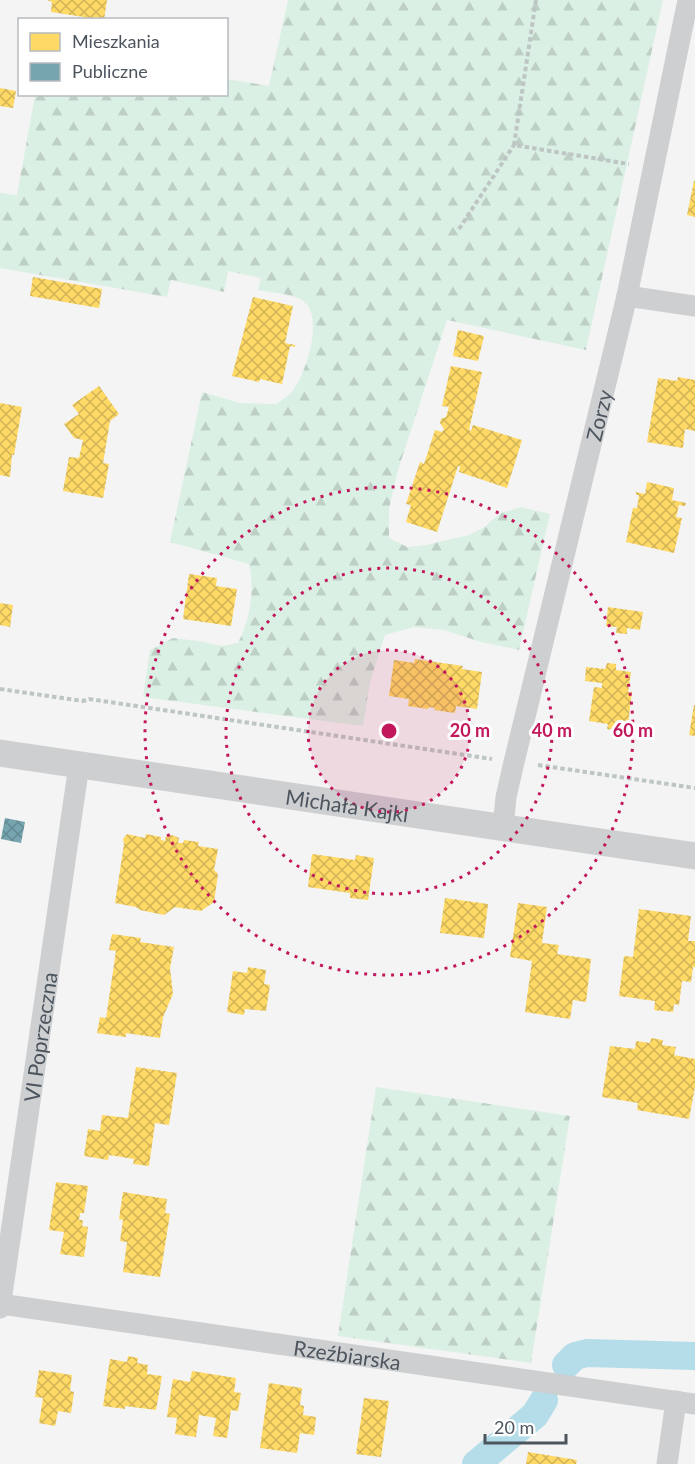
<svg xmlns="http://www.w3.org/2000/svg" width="695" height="1464" viewBox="0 0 695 1464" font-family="Lato,sans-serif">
  <defs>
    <pattern id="forest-firs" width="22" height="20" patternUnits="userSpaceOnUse" patternTransform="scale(1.5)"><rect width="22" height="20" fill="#dbf0e4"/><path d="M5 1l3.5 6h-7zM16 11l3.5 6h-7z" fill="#bed0c6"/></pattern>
    <pattern id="homes-cross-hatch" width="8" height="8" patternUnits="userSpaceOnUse" patternTransform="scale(1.5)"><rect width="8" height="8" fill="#ffd966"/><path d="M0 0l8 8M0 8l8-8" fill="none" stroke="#d1b357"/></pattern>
    <pattern id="public-cross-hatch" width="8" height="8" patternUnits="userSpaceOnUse" patternTransform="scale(1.5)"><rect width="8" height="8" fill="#76a5af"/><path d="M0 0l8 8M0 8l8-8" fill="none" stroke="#638992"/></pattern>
  </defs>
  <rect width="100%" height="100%" fill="#f4f4f4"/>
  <path fill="url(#forest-firs)" d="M288,0H663L586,350L447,320L398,470L389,509V538L407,547L426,545L469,535L483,528L501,513L521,507L550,514L519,650L481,642L444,630L414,627L385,635L370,682L363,726L143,697L150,650L173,638L199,641L222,646L238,643C250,619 255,591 249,564L170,542L202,392L240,403L277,404C282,399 290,395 294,389C307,371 326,311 300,299C288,293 271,293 258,290L261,278L228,271L224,292L171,280L167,297L0,268V193L17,195L35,95L226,94L227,79L269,86Z
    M376,1087L570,1116L531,1363L338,1336Z
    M529,1400L551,1403C541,1416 504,1460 489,1464C483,1464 472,1464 465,1464Z"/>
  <path fill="url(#homes-cross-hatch)" d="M47,0H107L104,20H84V17L51,12L52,2Z
    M0,88L16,91L13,108L0,106Z
    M694,181H695V217L687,215Z
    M33,277L102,289L99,308L30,296Z
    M253,297L293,306L285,343L295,345V347L290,346L282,384L260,379L259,382L232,376Z
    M458,330L484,336L478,361L453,356Z
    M451,366L482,372L469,430L471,431L473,425L522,440L507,488L459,472L460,466H458L437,532L406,522L411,505L406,504L420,462L424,464L435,430L442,432L444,429L440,423L441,419L446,417L449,407L442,406Z
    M678,377L695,380V431L685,429L683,448L647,442L658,378L677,381Z
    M99,386L119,414L110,421L103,463L109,464L103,498L63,491L69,457L79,458L83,440L74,438L64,424L79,414L72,405Z
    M0,403L22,407L14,455H12L10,477L0,475Z
    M647,482L674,488L672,500L686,503L685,506L679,505L676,517L682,518L674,553L626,542L633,508H637L639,495H636V492L645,494Z
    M189,574L217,578L216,586L237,589L231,626L183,619Z
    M0,603L13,605L10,627L0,625Z
    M608,607L643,612L640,630L627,628V634L616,633L617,627L606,626Z
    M415,659L463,666L462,669L482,672L477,709L456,706L455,713L434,710L435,708L429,707L428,709L408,706L409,699L389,696L394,660L414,663Z
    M607,663L616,664V670L631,672L628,692H632L627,732L607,729L608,724L589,721L594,687L602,688V683L585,681L586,667L605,669Z
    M694,705H695V736L689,735Z
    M127,834L145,838L146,834L161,837V840L165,841L166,836L172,835L179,838L178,843H183L184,840L199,842L198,846L218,849L214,870L218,874L214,902L201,911L175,907L164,915L140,910L136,907L115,903L124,844L123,839Z
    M312,854L355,860L356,855L374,858L368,900L350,898V893L308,887Z
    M445,898L488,904L484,938L440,933Z
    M518,903L547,907L542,943L559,945L557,954L591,959L586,1002L573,1000L570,1019L525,1012L532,961L510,957Z
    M639,909L691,916L688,941H695V967H693L691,982L682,981L679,1005L674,1004L673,1012L654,1010L655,1001L619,996L624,956L633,957Z
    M112,934L141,938L140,942L174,947L170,968L173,994L163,1017L160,1038L126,1033V1037L97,1033L100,1017L106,1018L116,951L109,950Z
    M248,967L266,970L264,984L270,985L266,1011L245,1009L244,1015L227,1012L233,971L247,973Z
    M651,1038L663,1040L662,1045L676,1047L674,1055L695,1059V1087L689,1119L637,1110L638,1103L602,1097L610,1046L635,1049L636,1041L650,1043Z
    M136,1067L177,1073L169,1125L155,1123L149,1166L133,1164L134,1159L109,1155L108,1160L84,1156L88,1129L100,1131L102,1115L128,1118Z
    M56,1182L88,1186L84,1213H80L79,1220H83L82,1226L88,1227L84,1257L60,1254L64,1232L49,1230Z
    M123,1192L167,1199L165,1213L170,1214L160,1277L123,1272L127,1242L120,1241L123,1220L119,1219Z
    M128,1356L138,1358L137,1363L148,1365L147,1374L162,1376L156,1410L125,1406V1409L103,1406L110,1359L127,1362Z
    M39,1370L72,1375L70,1391L74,1392L71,1413L58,1411L55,1426L39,1423L43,1398L35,1397Z
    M192,1371L236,1378L234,1392L241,1393L238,1411L231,1410L227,1438L213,1436L216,1418L199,1415L196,1437L175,1434L177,1418L167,1417L173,1379L190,1382Z
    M269,1383L302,1388L300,1405L304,1406L303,1415L316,1417L314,1435L300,1433L297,1453L260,1448Z
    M364,1398L389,1401L381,1457L356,1454Z
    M528,1452L577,1460L576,1464H526Z"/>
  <path fill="url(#public-cross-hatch)" d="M5,818L25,822L21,843L1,839Z"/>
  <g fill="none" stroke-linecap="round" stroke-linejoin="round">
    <path stroke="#b4dde9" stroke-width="28" d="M566,1365L575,1356L587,1353L695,1356
      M476,1464L535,1415L544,1400"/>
    <path stroke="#bdc6c4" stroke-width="4" stroke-dasharray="4.5 3" stroke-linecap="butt" d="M536,0L514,145L629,164
      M459,229L514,145
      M0,689L83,701L89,699L492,759
      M538,765L695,788"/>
    <g stroke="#cdcfd1" stroke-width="21">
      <path d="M627,296L695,306"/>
      <path id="s1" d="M503,828L506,797L514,762L627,296L688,0"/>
      <path id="s2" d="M0,1304L695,1404"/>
      <path id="s3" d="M0,1308L79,765"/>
      <path d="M667,1464L676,1401"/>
    </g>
    <path stroke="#cdcfd1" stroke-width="27" id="s4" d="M0,753L695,856"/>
  </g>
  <circle cx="389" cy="731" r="81" fill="#c2185b" fill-opacity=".12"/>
  <g fill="none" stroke="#c2185b" stroke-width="3" stroke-dasharray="3 6">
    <circle cx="389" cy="731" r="81"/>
    <circle cx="389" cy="731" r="163"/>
    <circle cx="389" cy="731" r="244"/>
  </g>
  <g text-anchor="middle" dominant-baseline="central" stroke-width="6" stroke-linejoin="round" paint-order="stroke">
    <g font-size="21" fill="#4c555e" stroke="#fff">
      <text stroke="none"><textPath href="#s1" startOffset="424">Zorzy</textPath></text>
      <text stroke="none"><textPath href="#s4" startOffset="351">Michała Kajki</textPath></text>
      <text stroke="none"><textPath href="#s3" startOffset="274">VI Poprzeczna</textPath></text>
      <text stroke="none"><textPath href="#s2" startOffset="351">Rzeźbiarska</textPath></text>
    </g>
  </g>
  <circle cx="389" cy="731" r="9" fill="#c2185b" stroke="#fff" stroke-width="3"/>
  <g font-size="18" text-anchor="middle" font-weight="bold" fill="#c2185b" stroke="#fff" stroke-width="6" stroke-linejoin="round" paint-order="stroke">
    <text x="470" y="737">20 m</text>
    <text x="552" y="737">40 m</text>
    <text x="633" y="737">60 m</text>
  </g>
  <rect x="18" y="18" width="210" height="78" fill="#ffffff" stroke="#b7bbbf" stroke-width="1.5"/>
  <rect x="30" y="33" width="30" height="18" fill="#ffd966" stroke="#b7bbbf" stroke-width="1.5"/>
  <text x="72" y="48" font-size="18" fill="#4c555e">Mieszkania</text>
  <rect x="30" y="63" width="30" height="18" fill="#76a5af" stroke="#b7bbbf" stroke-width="1.5"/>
  <text x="72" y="78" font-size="18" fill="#4c555e">Publiczne</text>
  <path d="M485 1434v9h81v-9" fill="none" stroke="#4c555e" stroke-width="3"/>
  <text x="494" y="1434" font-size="18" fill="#4c555e" stroke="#ffffff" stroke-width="4.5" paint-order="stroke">20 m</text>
</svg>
